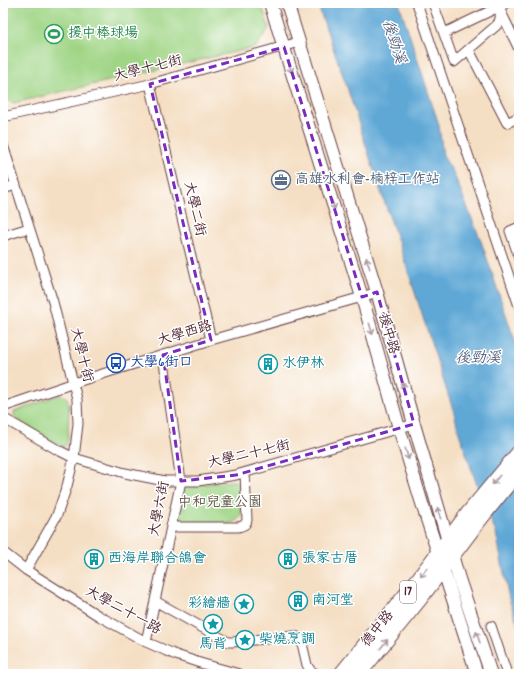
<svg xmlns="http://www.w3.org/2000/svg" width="522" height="677" viewBox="0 0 522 677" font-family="Dekko,'LXGW WenKai TC',sans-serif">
  <rect width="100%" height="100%" fill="#fff"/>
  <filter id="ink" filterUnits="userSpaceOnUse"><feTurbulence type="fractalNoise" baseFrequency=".025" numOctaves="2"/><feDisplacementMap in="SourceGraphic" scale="8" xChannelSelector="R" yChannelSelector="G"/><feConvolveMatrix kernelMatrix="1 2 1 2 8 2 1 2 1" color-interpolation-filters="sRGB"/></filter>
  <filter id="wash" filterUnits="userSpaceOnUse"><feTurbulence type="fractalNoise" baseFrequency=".012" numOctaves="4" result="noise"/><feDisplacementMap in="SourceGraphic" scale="16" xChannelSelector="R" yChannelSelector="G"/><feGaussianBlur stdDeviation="0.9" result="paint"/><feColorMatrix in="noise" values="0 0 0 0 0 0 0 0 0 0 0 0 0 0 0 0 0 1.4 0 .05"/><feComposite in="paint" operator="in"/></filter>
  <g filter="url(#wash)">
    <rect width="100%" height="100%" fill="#f5dfc4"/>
    <path fill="#a0d586" stroke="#757a58" d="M3,3H261L269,28L256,47L13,103L3,98Z
      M59,395L64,396L67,398L69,404L68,440L67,443L64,447L57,444L15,418L14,415V412L19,410Z
      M233,481L238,483L241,485V515C239,518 238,520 234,522C225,526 193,522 181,522L177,518L183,489L186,486Z"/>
    <path fill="#5fa8d6" stroke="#546480" d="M317,3H399L439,125L443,156L453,172L481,241L519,353V628L509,599L496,533L478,488L458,430L455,416L405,262L379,186L347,87Z"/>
  </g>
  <g filter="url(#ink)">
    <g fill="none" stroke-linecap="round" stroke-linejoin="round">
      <defs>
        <path id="street" d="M417,3L519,306
          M433,3L454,62L497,25C502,18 500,14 499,7
          M501,12L519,49
          M444,33L507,3
          M469,50L507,123L519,117
          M150,84L211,340
          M3,117L150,84L299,42
          M3,145L53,302L77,399L78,424L74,458L67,486L57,515L26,570
          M3,189L16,185
          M519,227L510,231L519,257
          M3,236L29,228
          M3,407L80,381L211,340L362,297L377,292
          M3,418L58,450L74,458L125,473L165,481H198L236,475L414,424
          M171,527H238C243,526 246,525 247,520L245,473
          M3,552L26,570L99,616L146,642L176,655L200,663L239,674
          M155,601L228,642H232L294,636L298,637L301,639L307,665L310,670L316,674
          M491,626L507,674
          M146,642L181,481L163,355"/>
        <path id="secondary" d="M270,3L362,297L399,428L424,510L477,674
          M287,3L377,292L414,424L459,579L491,674"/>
        <path id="primary" d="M341,674L412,587L469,512L519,452
          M359,674L420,599L478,522L519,471"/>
      </defs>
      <use href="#street" stroke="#643c42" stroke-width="11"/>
      <use href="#secondary" stroke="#643c42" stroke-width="14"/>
      <use href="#primary" stroke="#643c42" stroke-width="16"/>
      <use href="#street" stroke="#fff" stroke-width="9"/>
      <use href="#secondary" stroke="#fff" stroke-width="12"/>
      <use href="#primary" stroke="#fff" stroke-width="14"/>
    </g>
    <defs><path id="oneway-shaft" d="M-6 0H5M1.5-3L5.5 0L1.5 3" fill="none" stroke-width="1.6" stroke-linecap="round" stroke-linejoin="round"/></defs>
    <g stroke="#ae9aa0">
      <use href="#oneway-shaft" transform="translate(290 67) rotate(73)"/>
      <use href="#oneway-shaft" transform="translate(333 204) rotate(72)"/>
      <use href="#oneway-shaft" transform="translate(368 263) rotate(-107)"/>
      <use href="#oneway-shaft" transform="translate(371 329) rotate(74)"/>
      <use href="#oneway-shaft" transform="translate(404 388) rotate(-105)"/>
      <use href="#oneway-shaft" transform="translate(407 454) rotate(73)"/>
      <use href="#oneway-shaft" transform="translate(496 480) rotate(129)"/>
      <use href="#oneway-shaft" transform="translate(439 513) rotate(-106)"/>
      <use href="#oneway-shaft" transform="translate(424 572) rotate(126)"/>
      <use href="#oneway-shaft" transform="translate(478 637) rotate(-109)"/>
      <use href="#oneway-shaft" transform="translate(384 644) rotate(-51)"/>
    </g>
  </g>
  <path fill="none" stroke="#7b2cbf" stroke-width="3" stroke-dasharray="8 5" stroke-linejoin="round" d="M284,47L362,297L377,292L414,424L236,475L181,481L163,355L211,340L150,84Z"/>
  <defs>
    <symbol id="stadium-ring" viewBox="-11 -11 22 22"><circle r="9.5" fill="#fff" stroke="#2e9e5b" stroke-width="1.5"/><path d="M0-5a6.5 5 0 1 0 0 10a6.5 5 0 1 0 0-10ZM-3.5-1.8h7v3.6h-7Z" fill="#2e9e5b"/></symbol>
    <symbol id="office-ring" viewBox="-11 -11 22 22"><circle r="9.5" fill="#fff" stroke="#5c6f8a" stroke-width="1.5"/><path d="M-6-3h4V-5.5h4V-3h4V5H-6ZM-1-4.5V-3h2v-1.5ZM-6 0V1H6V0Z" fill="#5c6f8a"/></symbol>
    <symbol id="bus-ring" viewBox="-11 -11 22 22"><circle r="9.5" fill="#fff" stroke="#1a4fb4" stroke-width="1.5"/><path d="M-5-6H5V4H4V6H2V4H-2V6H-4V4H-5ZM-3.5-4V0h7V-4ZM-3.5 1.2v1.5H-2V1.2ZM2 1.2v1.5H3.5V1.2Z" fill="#1a4fb4"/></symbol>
    <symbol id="building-ring" viewBox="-11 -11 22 22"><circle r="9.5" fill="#fff" stroke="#0f9aa8" stroke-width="1.5"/><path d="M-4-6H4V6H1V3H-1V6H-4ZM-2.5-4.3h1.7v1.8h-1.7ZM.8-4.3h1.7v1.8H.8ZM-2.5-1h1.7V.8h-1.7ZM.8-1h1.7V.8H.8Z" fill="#0f9aa8"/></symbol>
    <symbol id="sight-ring" viewBox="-11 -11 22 22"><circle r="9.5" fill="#fff" stroke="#0f9aa8" stroke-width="1.5"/><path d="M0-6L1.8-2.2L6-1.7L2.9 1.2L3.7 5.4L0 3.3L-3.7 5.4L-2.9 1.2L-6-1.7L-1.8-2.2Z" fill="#0f9aa8"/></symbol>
  </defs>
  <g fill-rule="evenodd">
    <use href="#stadium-ring" x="43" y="23" width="22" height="22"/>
    <use href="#office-ring" x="270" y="169" width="22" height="22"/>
    <use href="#bus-ring" x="105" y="352" width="22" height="22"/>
    <use href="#building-ring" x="257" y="353" width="22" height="22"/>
    <use href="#building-ring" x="83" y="548" width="22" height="22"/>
    <use href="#building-ring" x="277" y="548" width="22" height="22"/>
    <use href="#building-ring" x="287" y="590" width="22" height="22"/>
    <use href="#sight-ring" x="233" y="593" width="22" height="22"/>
    <use href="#sight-ring" x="202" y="613" width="22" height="22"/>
    <use href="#sight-ring" x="234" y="629" width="22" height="22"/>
  </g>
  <g text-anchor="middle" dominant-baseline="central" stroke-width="3" stroke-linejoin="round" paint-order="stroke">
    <rect fill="#fff" stroke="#80626b" stroke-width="1" x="400" y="581" width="16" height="22" rx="3"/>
    <g font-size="13" font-weight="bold" fill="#4a1f2b">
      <text x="408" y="592">17</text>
    </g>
    <g font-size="14" fill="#27864d" stroke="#fff" text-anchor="start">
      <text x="68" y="34">援中棒球場</text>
    </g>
    <g font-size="14" fill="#4a1f2b" stroke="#fff">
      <text transform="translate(148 69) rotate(-14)">大學十七街</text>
      <text transform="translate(194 209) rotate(77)">大學二街</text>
      <text transform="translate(185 334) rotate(-17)">大學西路</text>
      <text transform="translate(388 334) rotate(74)">援中路</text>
      <text transform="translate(81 355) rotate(76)">大學十街</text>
      <text transform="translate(249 455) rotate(-13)">大學二十七街</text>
      <text transform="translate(160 509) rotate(-79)">大學六街</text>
      <text transform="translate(123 611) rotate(29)">大學二十一路</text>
      <text transform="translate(378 629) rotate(-51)">德中路</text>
    </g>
    <g font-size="14" fill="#4e5e75" stroke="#fff" text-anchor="start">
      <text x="295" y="180">高雄水利會-楠梓工作站</text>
    </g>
    <g font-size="14" fill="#164399" stroke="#fff" text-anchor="start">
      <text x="130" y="363">大學6街口</text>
    </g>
    <g font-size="14" fill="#0d838f" stroke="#fff" text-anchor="start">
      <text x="282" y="364">水伊林</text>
      <text x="108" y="559">西海岸聯合鴿會</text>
      <text x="302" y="559">張家古厝</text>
      <text x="312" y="601">南河堂</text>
      <text x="230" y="604" text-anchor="end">彩繪牆</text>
      <text x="259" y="640">柴燒烹調</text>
      <text x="213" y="645" text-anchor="middle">馬背</text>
    </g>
    <g font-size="14" fill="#645646" stroke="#fff">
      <text x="220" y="503">中和兒童公園</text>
    </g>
    <g font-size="15" font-style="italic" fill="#535d78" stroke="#fff">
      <text transform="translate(393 42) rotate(72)">後勁溪</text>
      <text x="478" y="359">後勁溪</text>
    </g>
  </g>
  <rect width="522" height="677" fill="none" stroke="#fff" stroke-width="16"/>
</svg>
